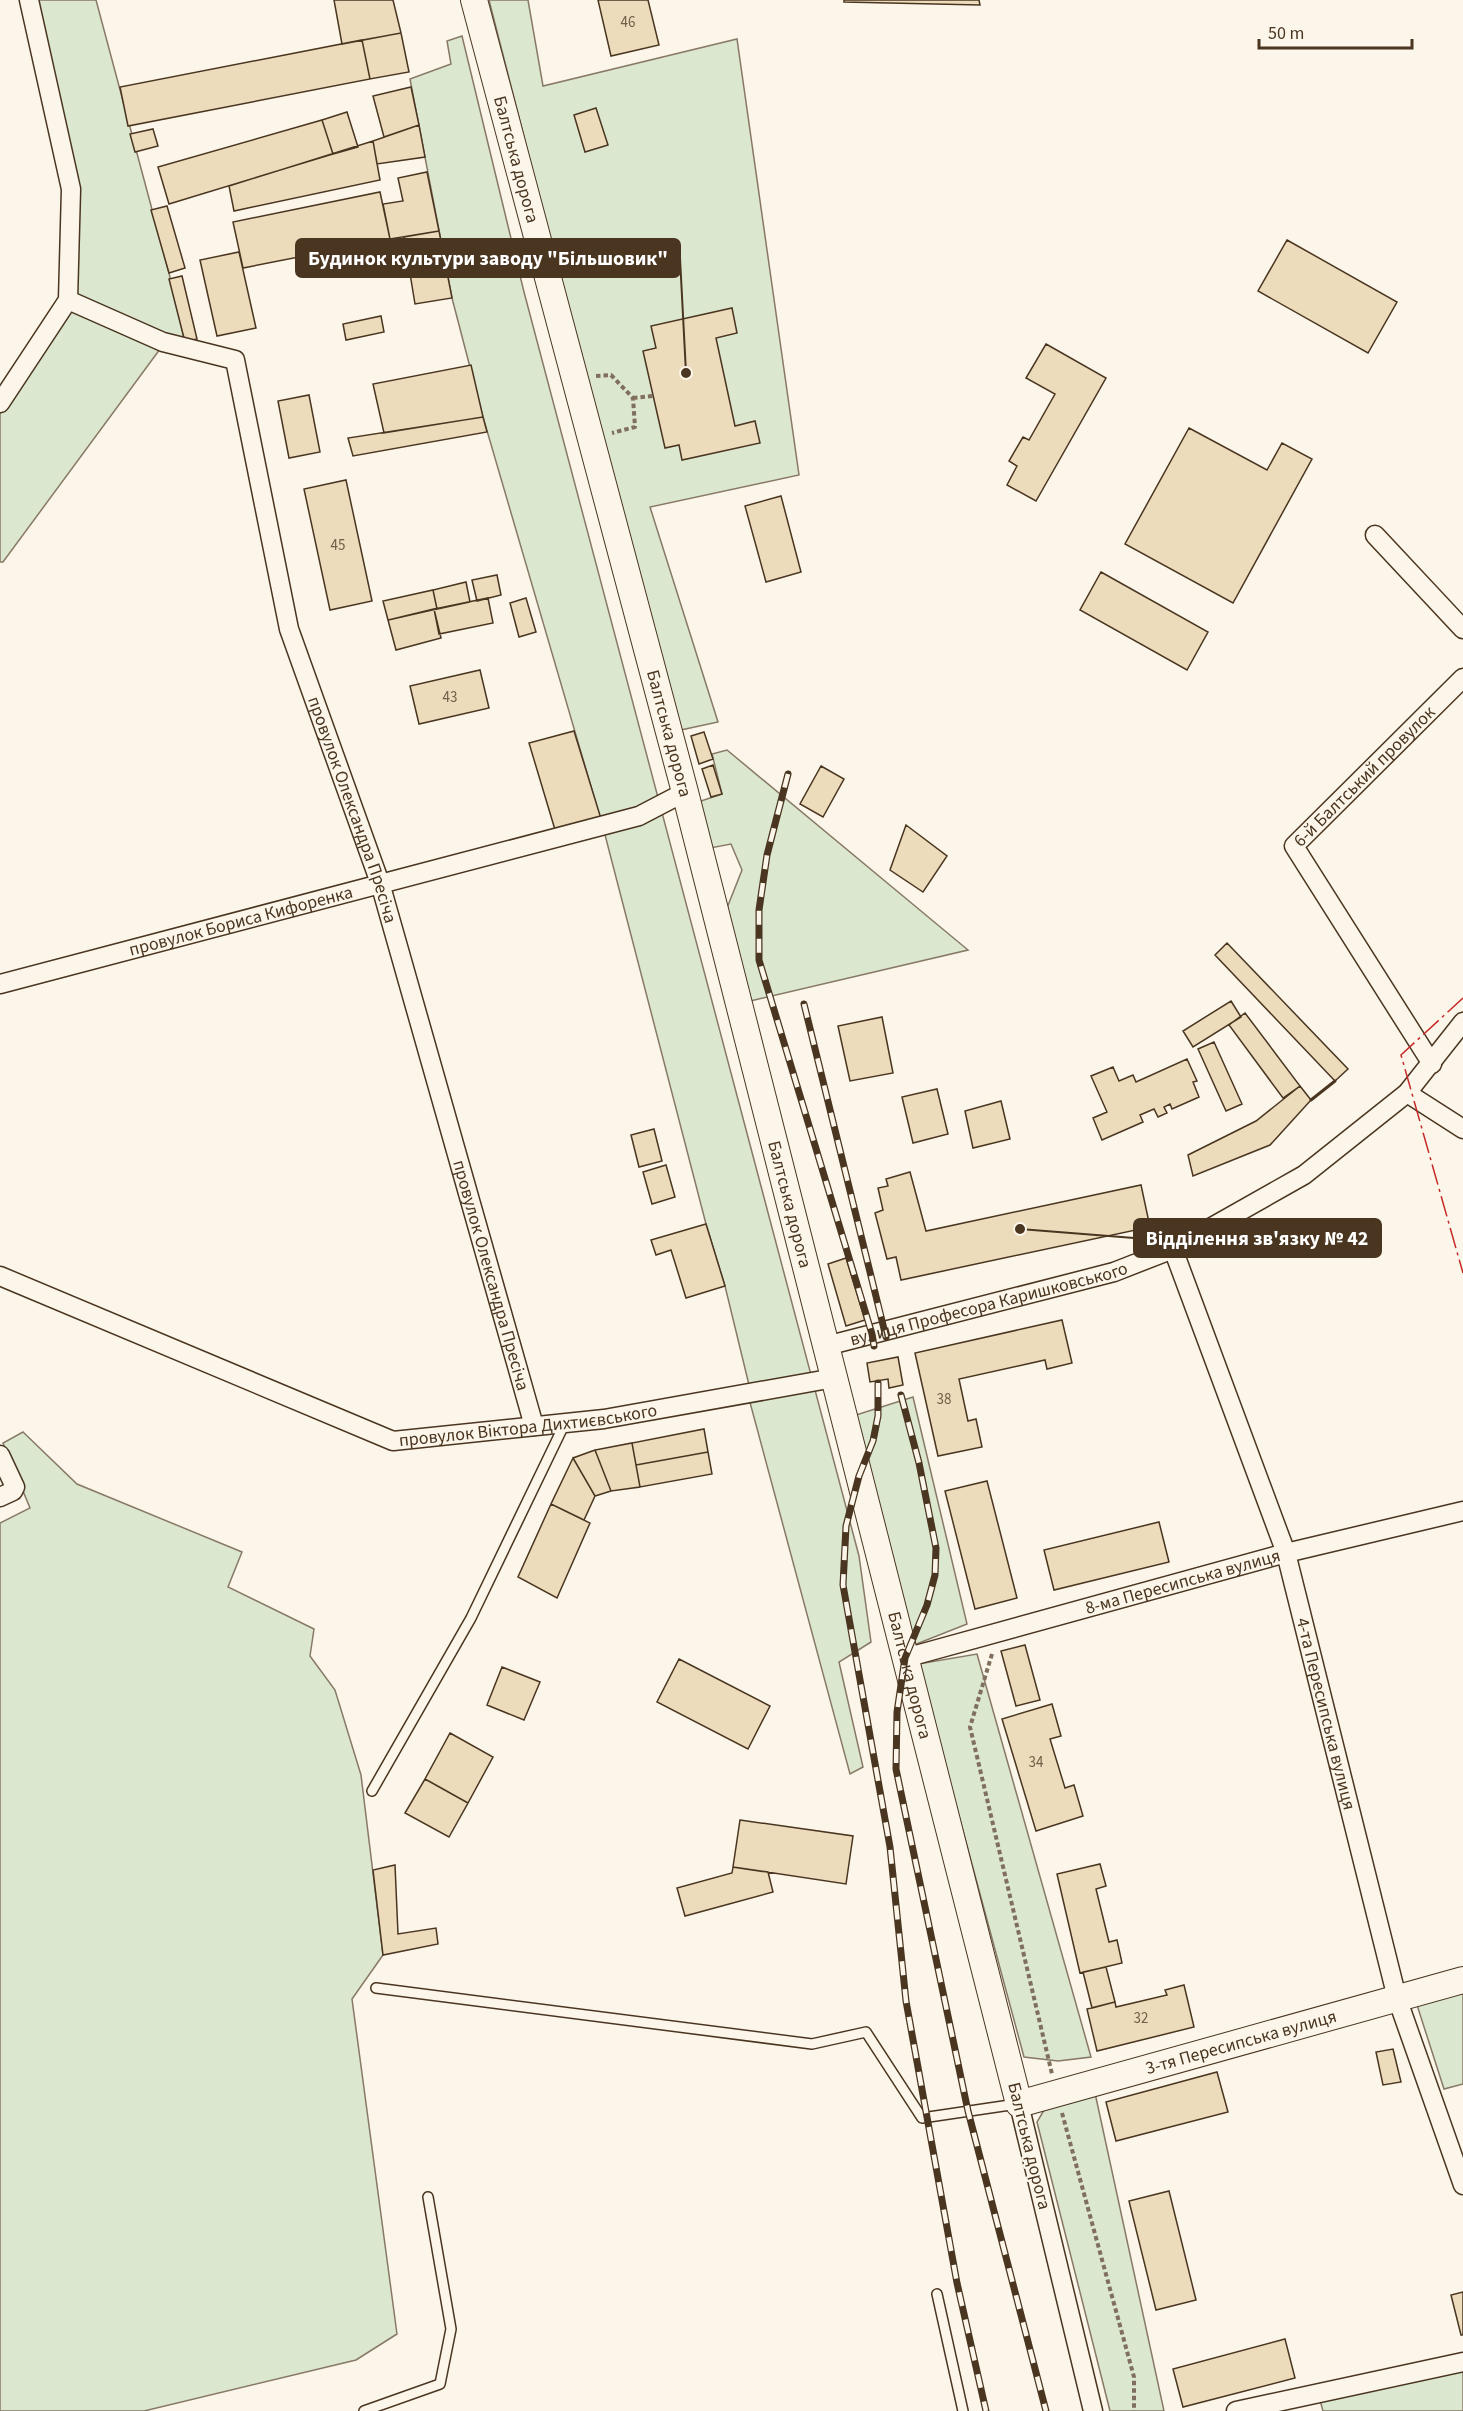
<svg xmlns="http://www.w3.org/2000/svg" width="1463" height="2411" viewBox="0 0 1463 2411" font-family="'Source Sans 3',sans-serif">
  <rect width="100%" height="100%" fill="#fbf6e9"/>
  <path fill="#dce7d0" stroke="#887966" stroke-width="1.5" d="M31,0H96L169,273L185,342L75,298L78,191Z
    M489,0H528L543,86L737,39L799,475L650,507L718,722L676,731Z
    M462,36L524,292L859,1556L871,1642L839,1662L863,1767L850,1774L748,1395L750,1389L725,1286L706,1224L604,831L483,417L452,298L410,79L451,64L447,41Z
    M69,304L163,345L3,562H0V406Z
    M727,750L968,950L750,1001L725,913L742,870L731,844L705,849L692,804L722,794L712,754Z
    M913,1397L967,1624L914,1645L856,1415Z
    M23,1432L77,1484L242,1552L228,1587L314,1629L310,1656L335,1690L361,1775L383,1955L352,1999L397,2334L356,2360L144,2411H0V1523L30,1508L3,1443Z
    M977,1654L1091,2057L1058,2061L1024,2057L918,1664Z
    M1463,1993V2084L1444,2089L1417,2005Z
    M1095,2093L1164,2411H1110L1037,2122L1047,2105Z
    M1463,2370V2411H1323L1320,2400Z"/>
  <path fill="#ecdcbc" stroke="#4a3520" stroke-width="1.5" d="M334,0H393L401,33L342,44Z
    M598,0H648L659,45L611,56Z
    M844,0H979L980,5L844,2Z
    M401,33L409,72L370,79L362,40Z
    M362,40L370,79L128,126L120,87Z
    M411,87L419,125L384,137L373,96Z
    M596,108L608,145L585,152L574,115Z
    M347,112L358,147L333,154L322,120Z
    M322,120L333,154L169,204L158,167Z
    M419,125L425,157L377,164L373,141Z
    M153,129L158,146L135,152L130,134Z
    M373,141L380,180L234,211L229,186Z
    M427,172L439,231L390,239L383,204L403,201L398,178Z
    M380,192L390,239L243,268L233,222Z
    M167,206L185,268L169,273L151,210Z
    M439,231L452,298L415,304L404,237Z
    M1287,240L1397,302L1368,353L1258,291Z
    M239,252L256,328L217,336L200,260Z
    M182,276L197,339L185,342L169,279Z
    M732,308L737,333L716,338L735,426L755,421L760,443L682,460L679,445L665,448L643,351L656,348L651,326Z
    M381,316L384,332L346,340L343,324Z
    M1046,344L1106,378L1036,501L1007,485L1017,466L1009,461L1023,437L1029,440L1055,394L1026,378Z
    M471,365L483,417L384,433L373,384Z
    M309,395L320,452L289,458L278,401Z
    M483,417L487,432L353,456L348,438Z
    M1189,428L1267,470L1282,443L1312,459L1233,603L1125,544Z
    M346,480L372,601L330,610L304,489Z
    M781,496L801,572L766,582L745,506Z
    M1101,572L1208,632L1187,670L1080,610Z
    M497,575L501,595L477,601L472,580Z
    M466,582L470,602L437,609L433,590Z
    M433,590L437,609L388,620L383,601Z
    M488,598L493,623L439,634L434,609Z
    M526,598L536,632L519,637L510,603Z
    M434,609L441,638L396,650L388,620Z
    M480,670L489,708L419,724L410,686Z
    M574,731L602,822L556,833L529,743Z
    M704,732L713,759L699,764L691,736Z
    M713,765L722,794L711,797L702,769Z
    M821,766L844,779L823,817L800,804Z
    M906,825L947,856L923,892L890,870Z
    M1227,943L1348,1069L1335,1081L1215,955Z
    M1231,1001L1241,1017L1193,1047L1183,1031Z
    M1245,1013L1300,1086L1283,1098L1229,1025Z
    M882,1017L893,1073L850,1081L838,1026Z
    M1214,1042L1242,1104L1226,1111L1198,1049Z
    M1187,1059L1197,1081L1193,1082L1199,1097L1172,1109L1170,1104L1164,1107L1167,1113L1158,1117L1154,1109L1140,1115L1143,1122L1102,1140L1093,1118L1107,1112L1091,1076L1113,1067L1119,1081L1133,1075L1136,1082Z
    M1300,1086L1311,1100L1270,1145L1193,1176L1188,1155L1256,1121Z
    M937,1089L948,1134L913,1143L902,1097Z
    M1001,1101L1010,1139L973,1148L965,1111Z
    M654,1129L662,1161L639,1167L631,1135Z
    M666,1165L675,1197L652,1204L643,1172Z
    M910,1172L926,1231L1141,1185L1150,1227L901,1280L896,1257L887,1259L875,1213L883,1210L878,1188L888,1186L886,1179Z
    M706,1224L725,1286L686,1298L671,1250L656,1255L651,1240Z
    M846,1258L865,1320L846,1326L828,1264Z
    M1062,1320L1072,1363L1047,1369L1045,1360L959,1379L968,1421L976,1419L982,1447L938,1456L915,1353Z
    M898,1357L903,1385L889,1388L888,1379L870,1382L867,1363Z
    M704,1429L708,1452L636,1465L632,1443Z
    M632,1443L640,1487L611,1491L595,1450Z
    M595,1450L611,1491L595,1496L573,1458Z
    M708,1452L712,1474L640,1487L636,1465Z
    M573,1458L595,1496L584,1520L551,1504Z
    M987,1481L1017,1598L975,1609L945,1491Z
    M551,1504L590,1523L557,1598L518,1577Z
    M1159,1522L1169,1562L1054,1590L1044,1550Z
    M1025,1645L1040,1700L1016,1706L1001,1651Z
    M679,1659L770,1706L748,1749L657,1702Z
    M502,1667L540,1682L524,1720L487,1705Z
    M1052,1704L1061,1736L1050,1739L1065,1788L1074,1785L1083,1816L1036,1831L1002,1719Z
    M450,1733L493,1757L468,1803L425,1779Z
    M425,1779L468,1803L449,1837L405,1813Z
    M740,1820L853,1836L846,1884L733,1867Z
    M1100,1864L1106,1886L1096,1889L1109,1942L1117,1940L1122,1963L1080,1973L1057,1874Z
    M395,1865L398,1934L436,1928L438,1944L383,1955L373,1870Z
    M733,1867L768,1872L773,1892L685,1916L677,1888L732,1873Z
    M1106,1967L1115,2002L1092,2008L1083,1972Z
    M1184,1985L1194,2027L1097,2051L1087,2009L1115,2002L1116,2007L1167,1995L1165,1990Z
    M1393,2049L1401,2082L1383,2085L1376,2052Z
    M1217,2072L1228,2112L1116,2141L1106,2102Z
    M1169,2191L1196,2300L1156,2310L1129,2201Z
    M1463,2292V2335H1461L1451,2295Z
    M1285,2339L1295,2378L1183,2407L1173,2369Z"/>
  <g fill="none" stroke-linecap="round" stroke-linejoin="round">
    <defs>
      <path id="service" d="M372,1791L471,1618L565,1423
        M376,1988L812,2044L866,2032L922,2118L1017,2104
        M937,2294L963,2411
        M364,2411L440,2384L451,2329L428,2197"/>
      <g id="minor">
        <path id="s1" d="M68,300L163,342L235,360L289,629L380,883L534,1426"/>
        <path d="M0,403L68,300L71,189L29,0"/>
        <path d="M1375,535L1463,629"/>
        <path id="s2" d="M0,984L639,816L685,792"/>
        <path id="s3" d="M1432,1064L1294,846L1463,678"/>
        <path d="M1407,1093L1463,1129"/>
        <path id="s4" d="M1173,1249L1286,1553L1397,1998L1463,2185"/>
        <path id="s5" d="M0,1276L393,1441L604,1419L834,1378"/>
        <path id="s6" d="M826,1346L1114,1272L1173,1249L1304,1175L1407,1093L1463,1022"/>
        <path d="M0,1455L15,1487L13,1491L0,1497"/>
        <path id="s7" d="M905,1658L1286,1553L1463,1511"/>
        <path d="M1019,2104L1093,2411"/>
        <path d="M1236,2411L1463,2362"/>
      </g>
      <g id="secondary">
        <path id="s8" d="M474,0L685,792L1019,2104L1463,1980"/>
      </g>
    </defs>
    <use href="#service" stroke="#4a3520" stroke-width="12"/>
    <use href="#minor" stroke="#4a3520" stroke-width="21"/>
    <use href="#secondary" stroke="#4a3520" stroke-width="28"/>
    <path stroke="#7f6f5c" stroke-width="4" stroke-dasharray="4.5 3" stroke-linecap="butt" d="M596,376L611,375L633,398L635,427L612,433
      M633,398L653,396
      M992,1654L970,1727L1052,2074
      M1062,2113L1134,2377V2411"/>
    <use href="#service" stroke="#fbf6e9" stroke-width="9"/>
    <use href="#minor" stroke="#fbf6e9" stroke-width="18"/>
    <use href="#secondary" stroke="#fbf6e9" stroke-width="26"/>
    <defs>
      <path id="rail" d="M788,774L767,855L759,910V960L872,1334L874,1346
        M804,1004L886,1337
        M878,1383V1416L873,1441L859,1476L846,1526L843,1585L890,1847L906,2001L957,2283L986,2411
        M901,1395L919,1463L936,1548L935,1575L927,1605L905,1658L897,1712L896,1769L968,2111L1046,2411"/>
    </defs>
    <use href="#rail" stroke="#4a3520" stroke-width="7"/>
    <use href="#rail" stroke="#fbf6e9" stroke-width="4.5" stroke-dasharray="14" stroke-linecap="butt"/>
    <path stroke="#4a3520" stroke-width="3" d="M1311,1100L1335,1081"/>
    <path stroke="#c62828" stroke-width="1.5" stroke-dasharray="21 4.5 3 4.5" stroke-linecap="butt" d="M1463,998L1401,1055L1463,1273"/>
  </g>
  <g text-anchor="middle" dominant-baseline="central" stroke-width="4.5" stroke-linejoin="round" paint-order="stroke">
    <g font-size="15" fill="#725f47">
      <text x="628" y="22">46</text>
      <text x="338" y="545">45</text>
      <text x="450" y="697">43</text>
      <text x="944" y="1399">38</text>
      <text x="1036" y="1762">34</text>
      <text x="1141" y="2018">32</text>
    </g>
    <g font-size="18" fill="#4a3520" stroke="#fbf6e9">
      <text stroke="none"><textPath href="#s8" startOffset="165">Балтська дорога</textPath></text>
      <text stroke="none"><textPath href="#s8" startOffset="759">Балтська дорога</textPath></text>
      <text stroke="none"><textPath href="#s3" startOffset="357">6-й Балтський провулок</textPath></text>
      <text stroke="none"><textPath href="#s1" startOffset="644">провулок Олександра Пресіча</textPath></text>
      <text stroke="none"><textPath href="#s2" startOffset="249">провулок Бориса Кифоренка</textPath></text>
      <text stroke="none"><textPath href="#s8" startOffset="1245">Балтська дорога</textPath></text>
      <text stroke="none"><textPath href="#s1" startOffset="1130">провулок Олександра Пресіча</textPath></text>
      <text stroke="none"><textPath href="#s6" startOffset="168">вулиця Професора Каришковського</textPath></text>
      <text stroke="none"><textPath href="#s5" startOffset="562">провулок Віктора Дихтиєвського</textPath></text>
      <text stroke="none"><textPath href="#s7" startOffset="288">8-ма Пересипська вулиця</textPath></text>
      <text stroke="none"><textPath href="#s8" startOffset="1731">Балтська дорога</textPath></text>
      <text stroke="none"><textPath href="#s4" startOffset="490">4-та Пересипська вулиця</textPath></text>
      <text stroke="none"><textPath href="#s8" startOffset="2404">3-тя Пересипська вулиця</textPath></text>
      <text transform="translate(1029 2146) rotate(76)">Балтська дорога</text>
    </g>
  </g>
  <path fill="none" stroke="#4a3520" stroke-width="2" d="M686 373L680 258M1020 1229L1134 1238"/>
  <g fill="#4a3520" stroke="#fbf6e9" stroke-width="2">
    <circle cx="686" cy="373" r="6"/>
    <circle cx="1020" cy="1229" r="6"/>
  </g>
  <g fill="#4a3520" stroke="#4a3520" stroke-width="2">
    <rect x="296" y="239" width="384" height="38" rx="6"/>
    <rect x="1134" y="1219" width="247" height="38" rx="6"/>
  </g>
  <g font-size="20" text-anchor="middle" font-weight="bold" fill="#fff">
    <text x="488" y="265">Будинок культури заводу "Більшовик"</text>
    <text x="1257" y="1245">Відділення зв'язку № 42</text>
  </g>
  <path d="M1259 39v9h153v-9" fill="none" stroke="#4a3520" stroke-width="3"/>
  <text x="1268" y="39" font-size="18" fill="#4a3520" stroke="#fbf6e9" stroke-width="4.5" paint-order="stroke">50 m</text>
</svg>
